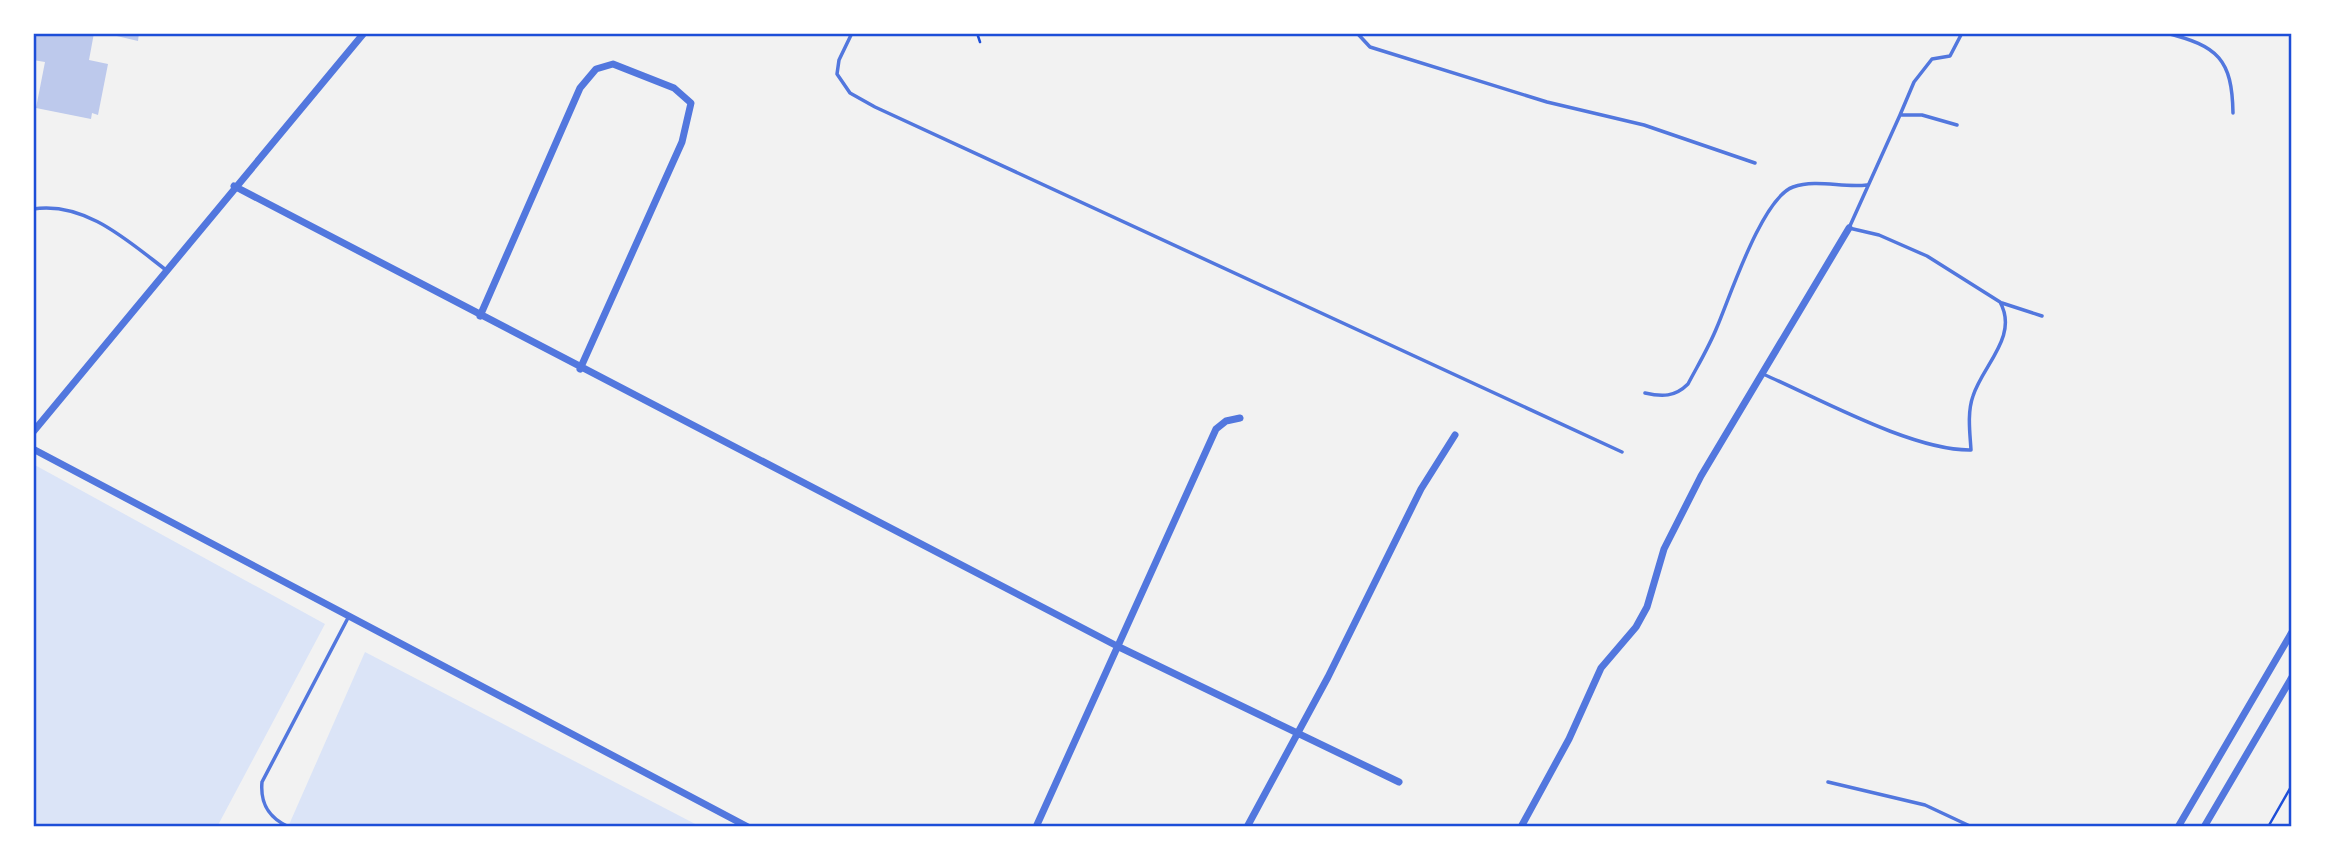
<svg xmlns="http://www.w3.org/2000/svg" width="2325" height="860" viewBox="0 0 2325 860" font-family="Literata,serif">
  <rect width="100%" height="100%" fill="#f2f2f2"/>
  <path fill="#dbe4f7" d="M33,464L325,624L217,827H33Z
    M365,652L701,827H288Z"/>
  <path fill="#bdc9ec" d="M33,33H94L89,60L108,64L98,115L92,113L91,119L36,108L45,62L33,60Z
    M104,33H139L138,41Z"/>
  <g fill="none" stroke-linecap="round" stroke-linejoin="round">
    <path stroke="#1d4ed8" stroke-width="2.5" d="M977,33L980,42
      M2268,827L2292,785"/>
    <path stroke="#5277de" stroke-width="3.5" d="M852,33L839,60L837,74L850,93L875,107L1622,452
      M1357,33L1370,47L1547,102L1644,125L1755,163
      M2166,33C2218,46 2232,59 2233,113
      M1900,115L1914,82L1932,59L1950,56L1962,33
      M33,209C85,201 128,241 166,270
      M2002,303L2042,316
      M1763,374C1818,398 1913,451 1971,450C1970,433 1967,413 1973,396C1983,365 2019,336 2000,302L1927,256L1879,235L1849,228L1900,115H1922L1957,125
      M1645,393C1662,397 1675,397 1688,384C1698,365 1709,347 1717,327C1730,297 1762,198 1793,187C1817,179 1842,188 1867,185
      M1828,782L1925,805L1972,827
      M289,827C269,818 260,804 262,782L349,616"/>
    <path stroke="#5277de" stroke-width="7" d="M234,186L1117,646L1399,782
      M480,316L580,88L596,69L613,64L674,88L691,103L682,142L580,369
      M33,432L364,33
      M33,449L748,827
      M1036,827L1216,429L1226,421L1240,418
      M1247,827L1328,677L1421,489L1455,435
      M1521,827L1569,739L1601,668L1636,627L1647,607L1664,549L1701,476L1849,228
      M2178,827L2292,632
      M2204,827L2292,677"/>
  </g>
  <rect width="2325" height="860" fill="none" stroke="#ffffff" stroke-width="70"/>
  <rect x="35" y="35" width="2255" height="790" fill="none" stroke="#1d4ed8" stroke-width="2.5"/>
</svg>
